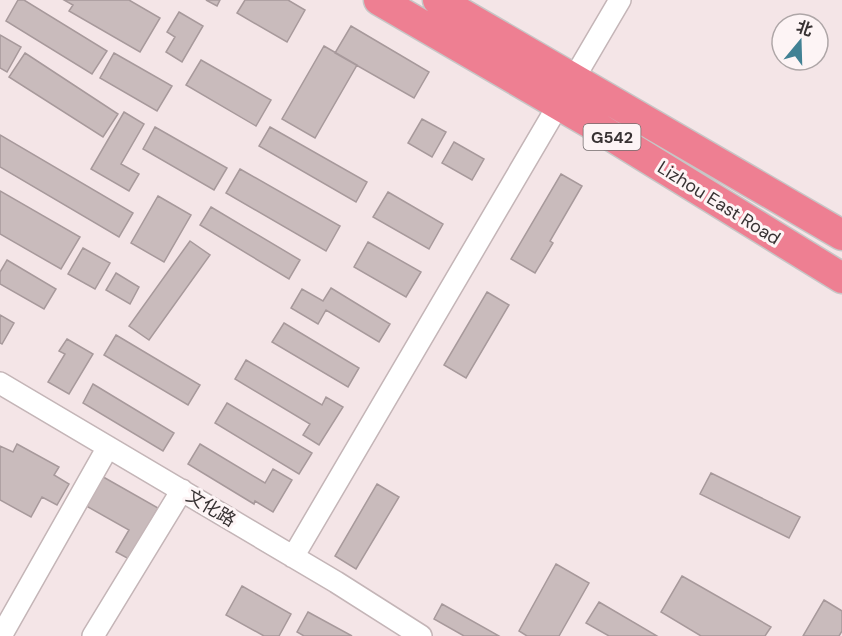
<svg xmlns="http://www.w3.org/2000/svg" width="842" height="636" viewBox="0 0 842 636" font-family="'DM Sans','Noto Sans SC',sans-serif">
  <rect width="100%" height="100%" fill="#f4e5e7"/>
  <path fill="#c9bbbc" stroke="#a7999b" stroke-width="1.5" d="M18,0H24L107,51L92,74L6,21Z
    M64,0H129L160,18L140,52L69,11L73,5Z
    M206,0H220L217,6Z
    M245,0H288L305,10L287,42L237,13Z
    M179,12L203,26L182,62L166,52L175,37L167,32Z
    M351,26L429,72L414,98L335,53Z
    M0,35L21,47L7,72L0,68Z
    M324,46L357,65L315,138L282,119Z
    M25,53L118,114L103,137L9,77Z
    M114,53L172,86L157,111L100,78Z
    M201,60L271,100L256,126L186,85Z
    M124,112L144,124L121,164L139,174L129,191L91,169Z
    M422,119L446,132L432,157L408,143Z
    M155,127L227,168L214,190L143,149Z
    M270,127L367,182L356,202L259,146Z
    M0,135L133,213L119,237L0,167Z
    M454,142L484,159L472,180L442,163Z
    M240,169L340,226L326,251L226,193Z
    M561,174L582,186L550,241L553,243L535,273L511,259Z
    M0,191L80,237L61,269L0,234Z
    M388,192L443,224L429,249L373,217Z
    M158,196L191,215L164,262L131,243Z
    M211,207L300,260L289,279L200,225Z
    M190,241L210,255L149,340L129,326Z
    M368,242L421,272L406,297L354,267Z
    M83,248L110,263L95,289L68,274Z
    M7,260L56,289L44,309L0,284V272Z
    M116,273L139,287L130,304L106,290Z
    M331,288L390,324L379,342L326,310L318,324L291,308L302,289L323,301Z
    M487,292L509,305L466,378L444,365Z
    M0,315L14,323L2,344L0,343Z
    M284,323L359,368L348,387L272,342Z
    M116,335L200,385L188,405L104,355Z
    M67,339L93,354L69,394L48,382L65,354L59,351Z
    M246,360L322,405L326,397L343,407L319,445L303,435L310,424L235,379Z
    M93,384L174,433L163,451L83,403Z
    M227,403L312,453L299,474L215,423Z
    M17,444L59,467L54,475L69,484L57,505L42,497L31,517L0,500V446L13,452Z
    M200,444L265,483L273,469L292,480L273,512L255,501L254,504L188,464Z
    M711,473L800,517L789,538L700,494Z
    M98,474L158,508L129,559L116,552L129,530L81,503Z
    M377,484L399,497L356,569L335,556Z
    M556,564L589,583L559,636H527L519,631Z
    M682,576L771,627L765,636H701L661,612Z
    M242,586L291,614L279,636H264L226,615Z
    M824,600L842,611V631L839,636H803Z
    M599,602L657,636H609L586,623Z
    M442,604L499,636H464L434,619Z
    M308,612L352,636H304L297,632Z"/>
  <g fill="none" stroke-linecap="round" stroke-linejoin="round">
    <defs>
      <path id="minor" d="M0,383L336,582L421,636
        M293,557L620,0
        M1,636L108,447
        M93,636L182,490"/>
      <path id="highway" d="M379,0L592,124L842,278
        M438,0L842,235"/>
    </defs>
    <use href="#minor" stroke="#c4b5b7" stroke-width="24"/>
    <use href="#highway" stroke="#c7c6c6" stroke-width="33"/>
    <use href="#minor" stroke="#fff" stroke-width="21"/>
    <use href="#highway" stroke="#ee7f92" stroke-width="30"/>
  </g>
  <g text-anchor="middle" dominant-baseline="central" stroke-width="6" stroke-linejoin="round" paint-order="stroke">
    <rect fill="#fdf4f5" stroke="#736c6d" stroke-width="1.5" x="583.5" y="124" width="57" height="26" rx="4.5"/>
    <g font-size="16" font-weight="bold" fill="#383233">
      <text x="612" y="137">G542</text>
    </g>
    <g font-size="18" fill="#383233" stroke="#fdf4f5">
      <text transform="translate(719 203) rotate(32)">Lizhou East Road</text>
      <text transform="translate(211 508) rotate(31)">文化路</text>
    </g>
  </g>
  <g transform="translate(800 42) rotate(19)"><circle r="28" fill="#fdf4f5" stroke="#aea6a7" stroke-width="1.5"/>
  <path d="M0-4.5L10 22L0 15L-10 22Z" fill="#418194"/>
  <text y="-9" font-size="16" font-weight="bold" text-anchor="middle" fill="#383233">北</text>
  </g>
</svg>
